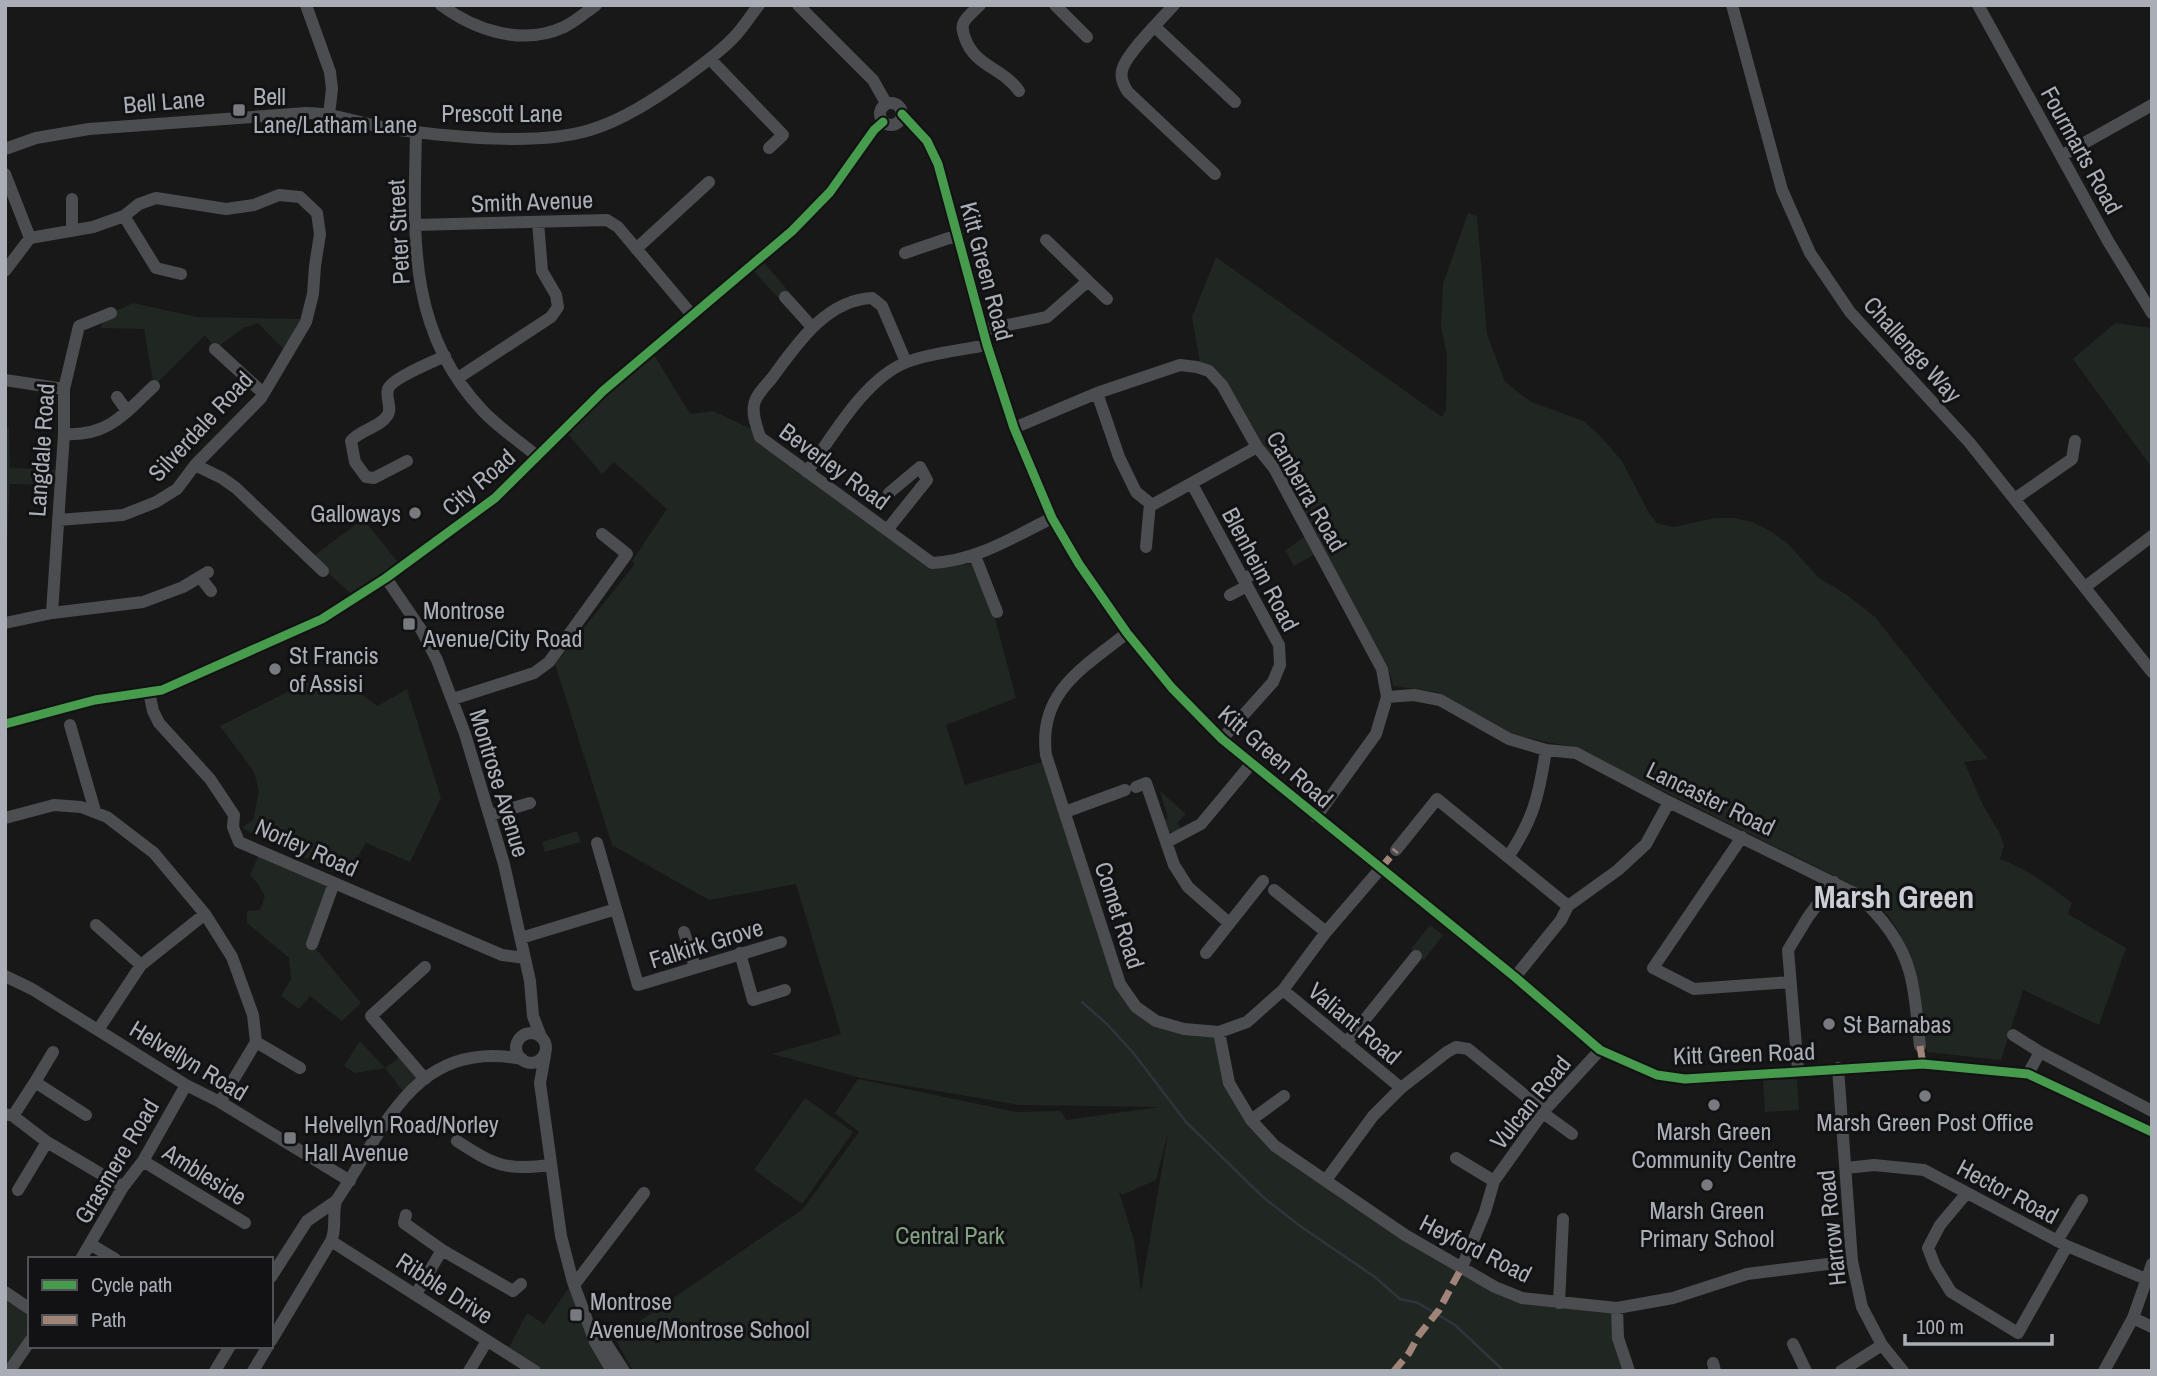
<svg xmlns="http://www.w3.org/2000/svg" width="2157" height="1376" viewBox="0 0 2157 1376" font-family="'Archivo Narrow',sans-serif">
  <rect width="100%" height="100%" fill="#181818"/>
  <path fill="#202621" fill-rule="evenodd" d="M1468,213L1477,216L1487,334L1505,382L1531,402L1584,421L1602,438L1622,461L1649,513L1657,523L1674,527L1715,518H1734L1753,522L1772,532L1788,544L1818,577L1847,595L1875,617L1988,759L1964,762L1983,805L2000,834L2004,846L2000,859C2028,870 2049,885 2072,903L2068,914L2126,948L2099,1025L2023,990L2001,1060L1927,1052C1919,1001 1918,943 1878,905C1870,898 1861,892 1853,885L1576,748L1510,734L1437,692L1393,686L1388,666L1319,552L1294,566L1285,550L1308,535L1225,391L1201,368L1192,317L1216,257L1442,417L1446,409L1447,356L1441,326L1443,284Z
    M760,258L790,293L781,301L750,267Z
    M133,303L197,317L307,319L288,354L258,323L243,328L215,349L205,335L154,386L144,329L101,328L104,317Z
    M2115,323L2152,328V468L2073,359Z
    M651,350L690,414L713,411L758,432L925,565L974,564L995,618L1016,698L946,725L965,785L1048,760L1120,984L1156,1021L1219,1032L1229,1083L1275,1146L1462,1267L1522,1298L1617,1308L1629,1371H633L615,1338L803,1209L859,1132L835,1113L858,1079L1016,1112L1061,1111L1066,1120L1159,1107L1019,1105L861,1078L772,1054L841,1034L796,884L709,900L612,845L555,664L635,564L632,561L667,509L614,462L602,474L567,433ZM1168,1133L1141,1291L1134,1240L1119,1192L1122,1195L1156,1180Z
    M5,427H9L10,468L61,470L60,485L10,484L5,581Z
    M363,519L401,566L356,598L311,558Z
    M309,681L313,691L347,684L378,706L407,689L441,798L410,862L366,843L346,877L242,828L253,820L259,791L254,772L220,726Z
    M1160,791L1186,814L1177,823L1182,829L1174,833L1168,831L1164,820L1168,818Z
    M577,831L581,842L545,852L542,842Z
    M260,852L334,883L312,944L361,1003L342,1021L310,996L299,1009L281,996L291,979L289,958L247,923V911L260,910L265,896L258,884L250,875Z
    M1430,925L1443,935L1424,960L1411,949Z
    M360,1041L385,1068L404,1054L425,1079L406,1095L385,1068L355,1073L344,1066Z
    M1797,1079L1799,1110L1765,1112L1763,1080Z
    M805,1098L853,1132L802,1204L754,1170Z
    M570,1286L610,1371H534L506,1353L527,1313L544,1324Z
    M5,1292L30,1309V1337L5,1371Z"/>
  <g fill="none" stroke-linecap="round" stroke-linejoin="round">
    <path stroke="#2e353b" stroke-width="2.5" d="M1082,1002L1107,1024L1135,1055L1186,1122L1263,1197L1300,1226L1375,1277L1400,1299L1418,1303L1455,1325L1504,1371"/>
    <path stroke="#4c4d50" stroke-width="12" d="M306,5L330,72L332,89L329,114
      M441,5C476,31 523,46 564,27C575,22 586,12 596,5
      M798,5L873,80L886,103
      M980,5C975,10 968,15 964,22C961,27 963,32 965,38C975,67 1002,67 1019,91
      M1055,5L1087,37
      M1174,5C1162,18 1124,56 1122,71C1120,79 1124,86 1128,92L1215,174
      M1732,5L1782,190L1810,253L1850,312L1969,442L2152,672
      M1978,5L2108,241L2152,313
      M1155,27L1235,102
      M710,59L783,135L769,148
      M880 114a11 11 0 1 1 22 0a11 11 0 1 1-22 0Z
      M902,114L927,141L938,164L987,345L1014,428L1052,518L1079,564L1127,633L1172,688L1222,739L1515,977L1600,1050L1657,1075L1685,1079L1923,1064L2028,1074L2152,1132
      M416,132C414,234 406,330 483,411C499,428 519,441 537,456
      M5,149L36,138L89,129L306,113C338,113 367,126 399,130C454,137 538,146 590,130C623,120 655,99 683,79C701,65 721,52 736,35C744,26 751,15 759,5
      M2061,156L2152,105
      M5,174L30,238
      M72,199V231
      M124,216L156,268L181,274
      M414,225L607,220L618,227L692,315
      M636,249L709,182
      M905,253L958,235
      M5,271L30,238L93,227L124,216L139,204L156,198L226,209L254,205L279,195L300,197L317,213L320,234L315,266L313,294L306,322L261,398L195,465L177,489L156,502L123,515L58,520
      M1088,281L1107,299
      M785,297L812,327
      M983,330L1047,317L1088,281L1046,240
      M215,349L263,393
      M906,362L882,306L872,298C826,300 797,344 772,378C766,385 755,396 754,405C752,416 757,427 760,437L932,563C977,561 1013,537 1052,518
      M458,378L551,317L558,307L556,295L542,271L538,222
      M5,380L64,389
      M1097,393L1119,457L1136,492L1152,505L1257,447
      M117,397L127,411
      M1014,428L1097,393L1180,365L1197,367L1209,371L1222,385L1257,447L1274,468L1382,669L1387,697L1376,734L1316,817
      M64,434C108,437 124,414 154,386
      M407,461L374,478L366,477L355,462L351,441C360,430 380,427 387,416C393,408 385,398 388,389C392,378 433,362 445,356
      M195,465L222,478L236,488L323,571
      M807,472C832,437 865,378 907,362C929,353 963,350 987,345
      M1192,484L1279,645L1280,665L1273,682L1222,739
      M2016,498L2072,459L2075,441
      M887,530L927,480L920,467L889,493
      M1146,547L1150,503
      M975,556L997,612
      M200,577L211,591
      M386,578L422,631L437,660L465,734L504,864L530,981L533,1016L541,1037
      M1243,579L1258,572
      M2085,587L2152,536
      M1230,595L1247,586
      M52,613L64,434V389L79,326L111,313
      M5,623L52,613L143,602L183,587L208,572
      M1127,633C1083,668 1038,692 1046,755L1120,984L1136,1007L1156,1021L1184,1029L1219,1032L1247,1022L1283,990L1326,932L1381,868
      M149,692L153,711L159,723L210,779L234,815L233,827L239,842L502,955L525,958
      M1387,697L1414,695L1440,700L1509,739L1546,750L1576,753L1669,802L1856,894C1879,914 1900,939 1909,970C1916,993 1917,1021 1920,1046
      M453,699L534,673L549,662L627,554L602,534
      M5,724L95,700L162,690L322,619L386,578L495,498L603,391L792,231L830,192L874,130L883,122
      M70,725L95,811
      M1546,750C1539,795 1534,818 1508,857L1568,906
      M1136,787L1146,783L1174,865L1188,887L1229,923
      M1065,812L1125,790
      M490,815L530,803
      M5,818L54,805L81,807L107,817L154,853L205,914L232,957L253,1015L256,1042L220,1102
      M1742,837L1653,968L1694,989L1789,982
      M1167,842L1201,824L1251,764
      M597,843L616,909
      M1396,850L1437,799L1508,857
      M1274,890L1326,932
      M96,925L141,965
      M684,932L695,967
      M521,938L616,909L638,985L781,942
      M312,944L334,883
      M740,953L753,1000L785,990
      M1206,953L1263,881
      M5,976L32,989L186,1085L220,1102L350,1181
      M1515,977L1561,920L1568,906L1618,870L1646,844L1669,802
      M1283,990L1401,1088
      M98,1030L141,965L205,914
      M1219,1032L1229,1083L1251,1120L1275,1146L1405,1235L1495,1287L1522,1298L1617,1308L1673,1298L1747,1274L1852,1261
      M516 1048a15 15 0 1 1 30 0a15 15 0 1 1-30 0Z
      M2013,1035L2040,1052
      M256,1042L300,1068
      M1346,1043L1416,956
      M545,1055L540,1083L561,1236L573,1282L595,1342L612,1371
      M1838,1068L1852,1261L1862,1307L1882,1345L1903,1371
      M1798,1070L1788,950L1808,917L1834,882
      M2028,1074L2040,1052L2152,1111
      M425,1079L371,1016L425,967
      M35,1082L53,1052
      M1543,1113L1572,1134
      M5,1114L13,1116L47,1142L123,1187
      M13,1116L35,1082L86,1115
      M1251,1120L1284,1096
      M457,1141C494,1165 505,1171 550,1165
      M1456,1158L1494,1181
      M143,1161L245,1223
      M1846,1168L1874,1165L1924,1170L2067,1246L2146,1279
      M1326,1180L1373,1116L1401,1088L1447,1052L1456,1047L1468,1049L1544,1111
      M18,1190L47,1142
      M1966,1194L1940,1225L1928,1248L1935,1266L1951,1292L2018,1333L2067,1246
      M406,1215L404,1223L442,1250L416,1294
      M331,1241L535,1371
      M2057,1241L2082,1200
      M90,1244L115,1259
      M442,1250L513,1291L521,1284
      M81,1259L123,1187L143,1161L186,1085
      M1462,1267L1485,1212L1494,1181L1544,1111L1600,1050
      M271,1277L307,1221L336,1201
      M574,1285L644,1193
      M5,1292L30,1309
      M1559,1303L1563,1219
      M1617,1308L1618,1338L1629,1371
      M2133,1318L2152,1327
      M592,1326L602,1337L624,1371
      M271,1341L331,1241C337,1229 332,1215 336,1201C385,1129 414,1038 522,1059
      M1793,1344L1806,1371
      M1713,1363L1715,1371
      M10,1370L30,1341
      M215,1371L230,1346
      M253,1371L268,1346
      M469,1371L487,1341
      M1841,1371L1882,1345
      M2104,1371L2133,1318L2152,1264"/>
    <path stroke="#a18479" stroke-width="7" stroke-dasharray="14 7" stroke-linecap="butt" d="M1381,868L1396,850
      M1920,1046L1923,1064
      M1394,1371L1409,1353L1419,1335L1439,1310L1462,1267"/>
    <defs>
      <path id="cycleway" d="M902,114L927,141L938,164L987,345L1014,428L1052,518L1079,564L1127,633L1172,688L1222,739L1515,977L1600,1050L1657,1075L1685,1079L1923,1064L2028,1074L2152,1132
        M5,724L95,700L162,690L322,619L386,578L495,498L603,391L792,231L830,192L874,130L883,122"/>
    </defs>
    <use href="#cycleway" stroke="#121214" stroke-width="13"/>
    <use href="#cycleway" stroke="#469c4c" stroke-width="9"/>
  </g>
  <g fill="#777a7f" stroke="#121214" stroke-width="2.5">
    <rect x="232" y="103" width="14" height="14" rx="3.5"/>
    <circle cx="415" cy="513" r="7"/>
    <rect x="402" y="617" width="14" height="14" rx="3.5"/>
    <circle cx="275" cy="669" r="7"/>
    <circle cx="1829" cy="1024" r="7"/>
    <circle cx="1925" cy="1096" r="7"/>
    <circle cx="1714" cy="1105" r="7"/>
    <rect x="283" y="1131" width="14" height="14" rx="3.5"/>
    <circle cx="1707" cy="1185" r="7"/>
    <rect x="569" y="1308" width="14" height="14" rx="3.5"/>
  </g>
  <g text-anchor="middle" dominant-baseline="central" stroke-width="6" stroke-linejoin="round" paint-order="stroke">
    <g font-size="24" fill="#aaafb7" stroke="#121214" text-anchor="start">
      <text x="253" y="96">Bell<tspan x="253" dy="28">Lane/Latham Lane</tspan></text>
      <text x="401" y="513" text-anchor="end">Galloways</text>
      <text x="423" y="610">Montrose<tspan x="423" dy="28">Avenue/City Road</tspan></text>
      <text x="289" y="655">St Francis<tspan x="289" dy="28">of Assisi</tspan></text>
      <text x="1843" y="1024">St Barnabas</text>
      <text x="1925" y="1122" text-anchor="middle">Marsh Green Post Office</text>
      <text x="304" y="1124">Helvellyn Road/Norley<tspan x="304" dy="28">Hall Avenue</tspan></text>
      <text x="1714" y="1131" text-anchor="middle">Marsh Green<tspan x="1714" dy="28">Community Centre</tspan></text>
      <text x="1707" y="1210" text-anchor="middle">Marsh Green<tspan x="1707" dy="28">Primary School</tspan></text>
      <text x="590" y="1301">Montrose<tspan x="590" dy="28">Avenue/Montrose School</tspan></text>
    </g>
    <g font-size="24" fill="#aaafb7" stroke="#121214">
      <text transform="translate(164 101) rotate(-5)">Bell Lane</text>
      <text x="502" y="113">Prescott Lane</text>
      <text transform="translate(2082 150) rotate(61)">Fourmarts Road</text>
      <text transform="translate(532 201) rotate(-2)">Smith Avenue</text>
      <text transform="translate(398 232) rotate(-93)">Peter Street</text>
      <text transform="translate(987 271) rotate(75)">Kitt Green Road</text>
      <text transform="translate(1913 349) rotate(48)">Challenge Way</text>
      <text transform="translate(200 426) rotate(-47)">Silverdale Road</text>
      <text transform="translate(41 450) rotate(-86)">Langdale Road</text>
      <text transform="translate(835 466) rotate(36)">Beverley Road</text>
      <text transform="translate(478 482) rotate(-41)">City Road</text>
      <text transform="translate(1307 491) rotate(60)">Canberra Road</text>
      <text transform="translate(1261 569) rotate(62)">Blenheim Road</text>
      <text transform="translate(1276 756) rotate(41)">Kitt Green Road</text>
      <text transform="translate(500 783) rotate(73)">Montrose Avenue</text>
      <text transform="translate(1711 798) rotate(26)">Lancaster Road</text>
      <text transform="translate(307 847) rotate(24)">Norley Road</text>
      <text transform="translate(1120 915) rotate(72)">Comet Road</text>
      <text transform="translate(706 943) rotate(-17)">Falkirk Grove</text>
      <text transform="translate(1355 1023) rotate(40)">Valiant Road</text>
      <text transform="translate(1744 1053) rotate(-2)">Kitt Green Road</text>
      <text transform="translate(189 1060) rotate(31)">Helvellyn Road</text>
      <text transform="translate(1530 1102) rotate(-51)">Vulcan Road</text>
      <text transform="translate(116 1161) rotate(-59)">Grasmere Road</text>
      <text transform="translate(205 1174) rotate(32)">Ambleside</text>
      <text transform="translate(2008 1191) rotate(28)">Hector Road</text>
      <text transform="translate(1831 1228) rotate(-96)">Harrow Road</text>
      <text transform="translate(1476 1248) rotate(27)">Heyford Road</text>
      <text transform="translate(445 1288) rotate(33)">Ribble Drive</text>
    </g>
    <g font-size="24" fill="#83a183" stroke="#121214">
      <text x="950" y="1235">Central Park</text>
    </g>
    <g font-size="32" font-weight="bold" fill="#cbced4" stroke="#121214">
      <text x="1894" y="896">Marsh Green</text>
    </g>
  </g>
  <rect width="2157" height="1376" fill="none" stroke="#aaafb7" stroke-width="14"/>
  <rect x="28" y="1257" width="245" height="91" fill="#121214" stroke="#4f5155" stroke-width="2"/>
  <rect x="42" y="1280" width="35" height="10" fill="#469c4c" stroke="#4f5155" stroke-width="2"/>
  <text x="91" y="1292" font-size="21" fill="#aaafb7">Cycle path</text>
  <rect x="42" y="1315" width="35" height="10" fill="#a18479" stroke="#4f5155" stroke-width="2"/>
  <text x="91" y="1327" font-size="21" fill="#aaafb7">Path</text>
  <path d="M1905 1334v10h147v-10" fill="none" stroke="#aaafb7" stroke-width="3.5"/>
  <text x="1916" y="1334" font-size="21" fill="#aaafb7" stroke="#121214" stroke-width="5" paint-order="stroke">100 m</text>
</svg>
